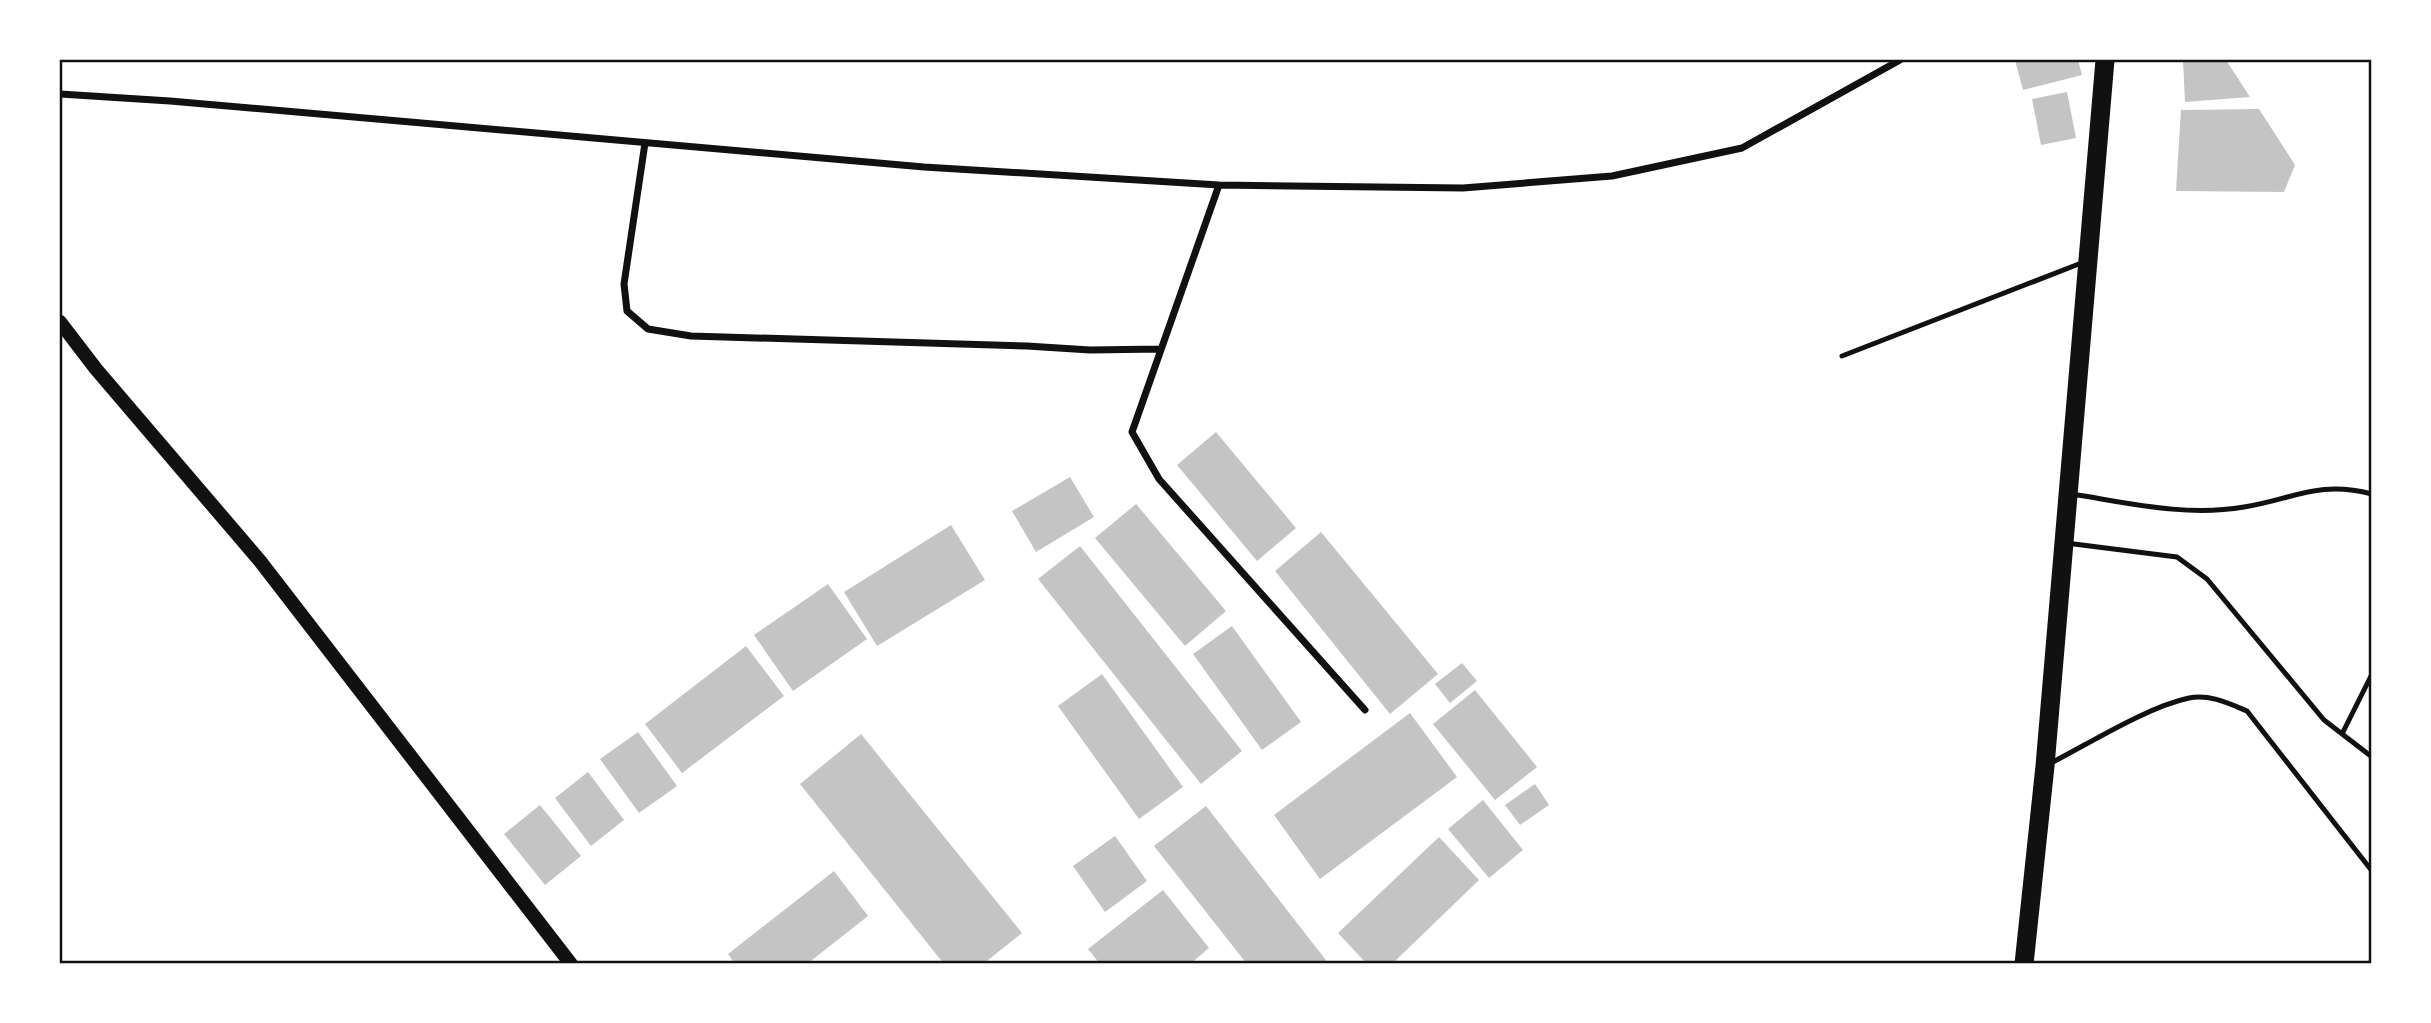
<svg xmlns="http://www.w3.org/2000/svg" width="2431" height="1023" viewBox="0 0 2431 1023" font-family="'Source Sans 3',sans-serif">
  <rect width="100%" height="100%" fill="#fff"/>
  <path fill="#c4c4c4" d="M2015,60H2078L2082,75L2023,90Z
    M2183,60H2226L2250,97L2185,102Z
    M2067,92L2076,138L2041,145L2032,99Z
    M2259,109L2295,165L2284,192L2176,191L2181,110Z
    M1216,432L1296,528L1257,561L1177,465Z
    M1070,477L1094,517L1036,552L1012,511Z
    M1136,504L1226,611L1185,646L1095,538Z
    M951,525L985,580L877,646L844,592Z
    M1321,532L1438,674L1390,714L1275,571Z
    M1080,546L1242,751L1201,784L1038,579Z
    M828,584L867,639L793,691L754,635Z
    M1232,626L1301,722L1262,750L1193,654Z
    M746,646L784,696L682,773L645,724Z
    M1462,663L1477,681L1450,703L1435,684Z
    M1102,674L1183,787L1139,819L1058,706Z
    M1475,690L1537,767L1495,800L1433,724Z
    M1410,713L1457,777L1320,879L1274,815Z
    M638,732L677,786L639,813L600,759Z
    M861,734L1022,933L983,964H944L800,784Z
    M588,772L624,820L591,846L555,798Z
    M1535,784L1549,805L1520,825L1505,805Z
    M1483,800L1523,850L1489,878L1448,829Z
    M540,805L581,856L545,885L504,834Z
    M1206,806L1329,964H1247L1154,846Z
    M1115,836L1147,881L1105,912L1073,866Z
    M1439,837L1479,880L1392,964H1367L1338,933Z
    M834,871L868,916L807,964H735L728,954Z
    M1163,890L1209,948L1190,964H1100L1088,949Z"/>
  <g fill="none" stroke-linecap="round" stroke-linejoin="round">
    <path stroke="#111" stroke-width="5" d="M1842,356L2084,262
      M2072,494C2129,503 2186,517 2244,507C2294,499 2318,480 2372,494
      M2066,543L2177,557L2207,579L2324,720L2372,757
      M2342,734L2372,674
      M2051,763C2090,743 2147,707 2189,698C2209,694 2228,703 2247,711L2372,871"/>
    <path stroke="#111" stroke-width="7" d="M60,94L170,101L924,167L1219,185L1463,188L1612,176L1742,148L1900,60
      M645,143L624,284L627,311L648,329L691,336L1027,346L1090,350L1160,349
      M1219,185L1132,432L1159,479L1365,710"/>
    <path stroke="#111" stroke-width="14" d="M60,322L96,369L260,561L571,964"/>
    <path stroke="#111" stroke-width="19" d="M2024,964L2045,766L2105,60"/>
  </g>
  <rect width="2431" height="1023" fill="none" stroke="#ffffff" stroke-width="122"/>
  <rect x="61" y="61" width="2309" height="901" fill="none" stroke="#111" stroke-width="2.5"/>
</svg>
